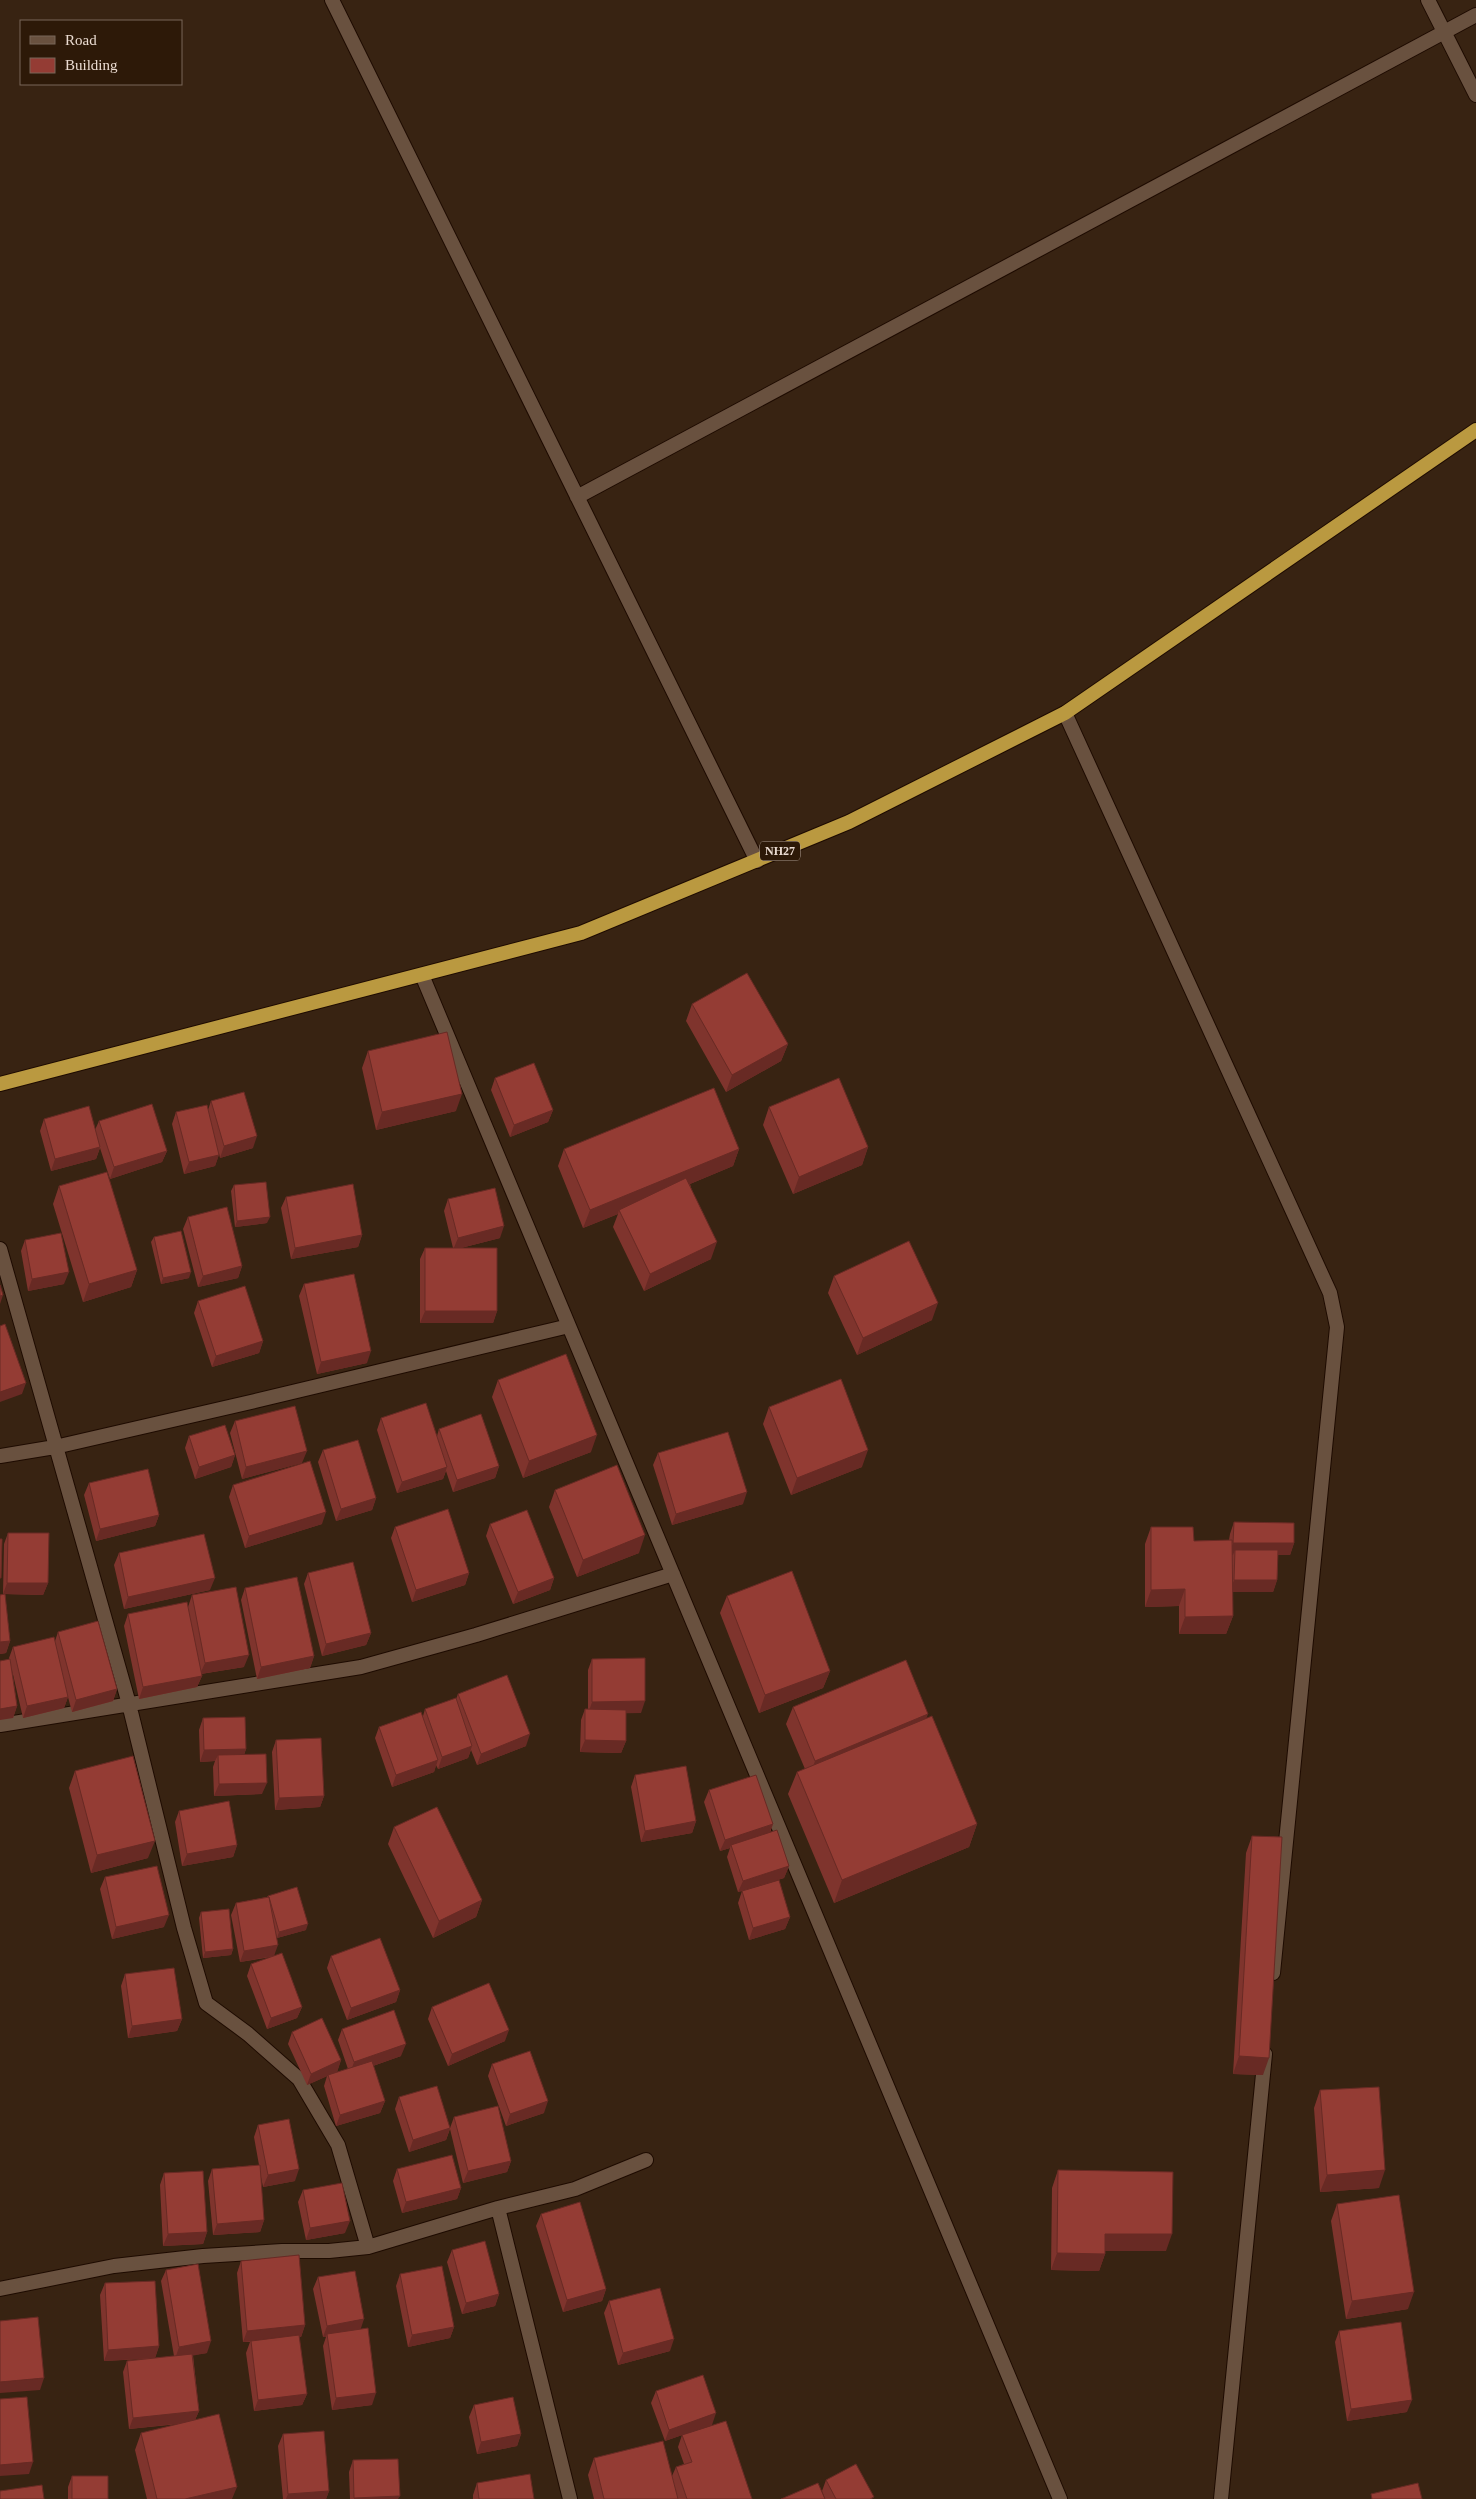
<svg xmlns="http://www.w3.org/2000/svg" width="1476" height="2499" viewBox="0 0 1476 2499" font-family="'Times New Roman',serif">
  <rect width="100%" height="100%" fill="#382312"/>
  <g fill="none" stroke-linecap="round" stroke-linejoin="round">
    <defs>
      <path id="minor" d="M332,0L757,861
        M1428,0L1476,95
        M577,497L1476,15
        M1065,713L1330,1293L1337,1327L1273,1973
        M422,975L1060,2499
        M0,1249L129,1704L184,1928L206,2003L248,2034L299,2079L338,2145L368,2247
        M0,1456L55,1447L255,1401L569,1326
        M0,1725L361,1667L476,1635L673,1574
        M498,2208L570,2499
        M0,2289L114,2266L203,2256L282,2251H329L368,2247L498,2208L575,2189L646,2160
        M1221,2499L1265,2054"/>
      <path id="trunk" d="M0,1084L581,933L849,822L1065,713L1476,430"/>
    </defs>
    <use href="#minor" stroke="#1e0b00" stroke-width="16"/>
    <use href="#trunk" stroke="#1e0b00" stroke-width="16"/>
    <use href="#minor" stroke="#69513f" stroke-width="14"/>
    <use href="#trunk" stroke="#ba9940" stroke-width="14"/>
  </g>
  <path fill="#7f342d" d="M692,1004L788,1044L781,1061L726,1092L686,1021Z
    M368,1051L456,1111L376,1130L362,1068Z
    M495,1078L553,1110L548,1122L510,1137L491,1090Z
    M211,1101L253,1148L220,1158L219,1154L215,1166L184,1174L172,1124L176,1112L208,1110Z
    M769,1107L868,1147L862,1165L793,1194L763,1125Z
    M44,1119L95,1130L99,1121L167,1151L162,1162L110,1179L100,1148L96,1159L51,1171L40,1131Z
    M564,1149H739L733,1166L690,1184L711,1259L644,1291L613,1227L618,1214L583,1228L558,1166Z
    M234,1185L267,1223L235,1227L231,1191Z
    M59,1186L137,1270L131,1287L83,1302L53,1204Z
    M286,1197L362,1235L358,1247L291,1259L281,1208Z
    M448,1199L500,1238L461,1248L497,1311L493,1323H420V1259L425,1248H453L444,1211Z
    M188,1217L242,1266L238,1278L198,1287L183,1229Z
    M154,1237L189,1278L161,1284L151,1242Z
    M25,1240L64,1284L28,1291L21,1251Z
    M834,1276L932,1320L857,1355L828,1293Z
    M304,1284L367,1363L317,1374L299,1296Z
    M198,1301L263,1341L259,1353L212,1367L194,1313Z
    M498,1380L591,1452L523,1478L492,1397Z
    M769,1407L862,1467L791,1495L763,1424Z
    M381,1418L437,1436L439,1429L499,1466L495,1478L453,1492L446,1471L443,1479L397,1493L377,1430Z
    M235,1421L302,1463L242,1479L230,1433Z
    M189,1436L235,1455L231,1467L195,1479L185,1448Z
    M323,1450L376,1498L372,1510L336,1521L318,1462Z
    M658,1453L743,1504L672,1525L653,1465Z
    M89,1483L159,1515L155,1526L96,1541L84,1495Z
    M233,1485L322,1524L245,1548L229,1497Z
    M555,1490L639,1553L577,1577L549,1507Z
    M1234,1522L1294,1543L1290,1555H1278L1277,1580L1273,1592H1232L1233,1616L1226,1634H1179V1606L1145,1607V1544L1151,1527L1194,1541L1229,1540L1230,1534Z
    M490,1524L554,1578L550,1590L513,1604L486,1536Z
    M395,1527L469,1573L465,1585L412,1602L391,1538Z
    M8,1533L48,1583L43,1595L5,1594L10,1641L6,1653L0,1654V1595L3,1594L4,1544Z
    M119,1553L210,1590L124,1609L114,1565Z
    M308,1573L371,1633L366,1645L322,1656L304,1584Z
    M245,1588L314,1656L310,1668L257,1679L241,1600Z
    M192,1595L244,1667L201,1674L202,1676L197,1687L139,1699L124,1626L128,1614L188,1607Z
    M727,1596L830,1671L823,1688L759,1713L720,1613Z
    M58,1632L117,1689L113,1701L72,1712L68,1697L64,1708L23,1718L12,1670L17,1706L13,1718L9,1658L13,1647L55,1641Z
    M592,1659L641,1713H626V1741L621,1753L580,1752L581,1720L585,1709H588V1670Z
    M458,1694L526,1746L477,1765L471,1750L468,1758L438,1769L436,1765L434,1772L392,1787L375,1738L379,1727L423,1716L425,1709L456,1699Z
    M793,1707L927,1718L977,1824L969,1847L834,1903L788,1794L797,1772L805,1769L786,1724Z
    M203,1718L246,1749L244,1755L262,1794L214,1796L213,1767L215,1761L200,1762L199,1730Z
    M276,1740L324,1796L320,1807L275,1810L272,1752Z
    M75,1771L148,1858L91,1873L69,1788Z
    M635,1775L696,1821L692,1833L641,1842L631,1787Z
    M709,1790L773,1824L770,1833L789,1866L784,1878L746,1890L790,1917L785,1929L749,1940L738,1903L742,1891L738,1892L727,1857L730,1848L720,1851L704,1802Z
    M179,1811L237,1845L233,1857L182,1866L175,1822Z
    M394,1827L482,1900L476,1917L433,1938L388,1844Z
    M1252,1836L1263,2075L1233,2074L1246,1853Z
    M105,1877L164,1927L112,1939L100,1889Z
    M268,1896L306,1930L277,1938L276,1934L274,1956L302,2007L297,2018L267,2029L247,1976L251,1964L271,1957L240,1962L231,1915L236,1903L267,1897Z
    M201,1912L233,1949L231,1955L203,1958L199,1918Z
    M331,1956L400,1990L396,2002L347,2020L327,1968Z
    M125,1974L182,2019L177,2031L128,2038L121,1986Z
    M432,2007L505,2041L448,2066L428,2019Z
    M342,2029L401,2056L373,2066L385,2101L380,2113L336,2126L324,2086L327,2076L307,2085L288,2044L292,2032L341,2060L337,2072L348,2069L338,2040Z
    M492,2064L544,2113L506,2126L488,2076Z
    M1320,2090L1379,2188L1320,2192L1314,2108Z
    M399,2097L450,2128L454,2117L511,2161L507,2172L463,2183L450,2129L446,2140L409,2152L395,2109Z
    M258,2125L295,2181L263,2187L260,2172L264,2220L260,2232L213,2235L208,2181L212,2169L259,2165L254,2137Z
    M397,2169L461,2188L457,2199L402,2213L393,2181Z
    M1058,2170L1166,2251H1105V2254L1099,2271L1051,2270L1052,2188Z
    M164,2173L207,2232L203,2244L163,2246L160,2185Z
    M303,2190L345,2233L306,2240L298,2202Z
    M1337,2204L1408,2309L1346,2319L1331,2221Z
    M541,2214L606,2289L602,2301L563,2312L536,2226Z
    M452,2250L499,2294L495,2306L462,2314L447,2262Z
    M241,2261L305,2325L301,2337H299L307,2394L302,2405L254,2411L246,2353L250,2342H243L237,2273Z
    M166,2270L207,2353L193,2355L199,2411L195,2420L232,2499H147L135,2450L141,2433L179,2424L129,2429L123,2372L127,2361L144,2359L104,2361L100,2295L105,2283L159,2346L155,2358L174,2356L161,2281Z
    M400,2274L454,2327L450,2338L408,2347L396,2286Z
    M318,2277L360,2329L372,2405L332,2410L323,2346L326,2337H323L313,2289Z
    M609,2301L670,2351L618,2365L604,2313Z
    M1339,2331L1407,2412L1347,2421L1335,2342Z
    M656,2391L712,2425L688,2433L752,2499H678L677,2494L678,2499H594L588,2475L594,2458L672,2476L676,2467L684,2464L678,2447L682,2435L665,2441L651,2403Z
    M474,2405L521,2434L517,2446L477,2454L469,2417Z
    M283,2434L329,2491L326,2499H283L278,2446Z
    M353,2460L398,2499H350L349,2472Z
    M72,2476L108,2499H68V2487Z
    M826,2480L873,2499H825L822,2491Z
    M477,2483L534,2499H473V2495Z"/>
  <path fill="#682a24" d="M788,1044L781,1061L726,1092L732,1075Z
    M462,1094L456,1111L376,1130L382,1112Z
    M553,1110L548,1122L510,1137L514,1125Z
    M257,1136L253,1148L220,1158L224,1146Z
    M100,1147L96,1159L51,1171L55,1159Z
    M868,1147L862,1165L793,1194L799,1177Z
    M739,1149L733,1166L620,1213L619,1210L618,1214L583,1228L590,1210Z
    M167,1151L162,1162L110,1179L114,1167Z
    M219,1155L215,1166L184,1174L189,1162Z
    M270,1217L267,1223L235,1227L237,1221Z
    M504,1226L500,1238L453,1250L458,1238Z
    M362,1235L358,1247L291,1259L295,1248Z
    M717,1242L711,1259L644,1291L650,1274Z
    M242,1266L238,1278L198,1287L203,1276Z
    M137,1270L131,1287L83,1302L89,1284Z
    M69,1272L64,1284L28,1291L32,1279Z
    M191,1272L189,1278L161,1284L163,1278Z
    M3,1295L0,1304V1296Z
    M938,1303L932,1320L857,1355L863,1338Z
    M425,1311H497L493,1323H420Z
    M263,1341L259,1353L212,1367L216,1356Z
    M371,1351L367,1363L317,1374L321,1362Z
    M26,1383L22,1394L0,1402V1392Z
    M597,1435L591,1452L523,1478L529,1461Z
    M868,1450L862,1467L791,1495L797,1478Z
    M307,1451L302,1463L242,1479L246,1467Z
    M235,1455L231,1467L195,1479L199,1467Z
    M499,1466L495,1478L453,1492L457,1480Z
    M447,1467L443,1479L397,1493L402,1482Z
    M747,1492L743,1504L672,1525L676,1514Z
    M376,1498L372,1510L336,1521L341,1509Z
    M326,1512L322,1524L245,1548L249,1536Z
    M159,1515L155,1526L96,1541L100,1529Z
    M645,1535L639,1553L577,1577L583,1560Z
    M1233,1543H1294L1290,1555H1235V1550L1233,1555H1229Z
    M469,1573L465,1585L412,1602L416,1590Z
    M215,1578L210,1590L124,1609L128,1597Z
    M554,1578L550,1590L513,1604L518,1592Z
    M1234,1580H1277L1273,1592H1230Z
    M7,1583H48L43,1595L3,1594Z
    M1185,1589L1179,1606L1145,1607L1151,1590Z
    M1233,1616L1226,1634H1179L1185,1617Z
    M371,1633L366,1645L322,1656L326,1644Z
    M10,1641L6,1653L0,1654V1642Z
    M249,1655L244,1667L200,1674L205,1663Z
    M314,1656L310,1668L257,1679L261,1667Z
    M830,1671L823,1688L759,1713L765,1695Z
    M202,1676L197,1687L139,1699L143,1687Z
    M117,1689L113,1701L72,1712L76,1700Z
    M68,1697L64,1708L23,1718L27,1706Z
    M645,1701L641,1713L588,1714L592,1702Z
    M17,1706L13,1718L0,1720V1709Z
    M928,1714L922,1731L809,1778L815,1761Z
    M530,1734L526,1746L477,1765L481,1754Z
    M585,1740L626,1741L621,1753L580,1752Z
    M472,1746L468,1758L438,1769L442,1757Z
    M246,1749L242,1760L218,1755L215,1761L200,1762L204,1750Z
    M438,1760L434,1772L392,1787L396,1775Z
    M267,1783L262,1794L214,1796L219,1784Z
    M324,1796L320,1807L275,1810L279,1798Z
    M696,1821L692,1833L641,1842L645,1831Z
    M773,1824L768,1836L731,1845L730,1848L720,1851L725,1840Z
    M977,1824L969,1847L834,1903L842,1880Z
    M155,1841L148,1858L91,1873L97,1855Z
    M237,1845L233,1857L182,1866L187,1854Z
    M789,1866L784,1878L738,1892L743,1881Z
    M482,1900L476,1917L433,1938L439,1921Z
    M169,1915L164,1927L112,1939L116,1927Z
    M790,1917L785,1929L749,1940L753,1928Z
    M308,1924L306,1930L277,1938L279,1932Z
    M278,1945L274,1956L240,1962L244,1951Z
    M233,1949L231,1955L203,1958L205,1952Z
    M400,1990L396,2002L347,2020L351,2008Z
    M302,2007L297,2018L267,2029L271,2018Z
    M182,2019L177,2031L128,2038L132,2026Z
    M509,2030L505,2041L448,2066L452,2054Z
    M406,2044L401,2056L350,2074L354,2062Z
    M1239,2056L1269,2058L1263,2075L1233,2074Z
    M341,2060L337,2072L307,2085L311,2074Z
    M385,2101L380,2113L336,2126L340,2115Z
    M548,2101L544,2113L506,2126L510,2114Z
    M450,2128L446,2140L409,2152L413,2140Z
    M511,2161L507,2172L463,2183L468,2171Z
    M299,2169L295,2181L263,2187L268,2175Z
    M1385,2170L1379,2188L1320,2192L1327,2175Z
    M461,2188L457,2199L402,2213L406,2202Z
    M264,2220L260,2232L213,2235L217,2224Z
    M350,2221L345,2233L306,2240L310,2228Z
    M207,2232L203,2244L163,2246L168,2234Z
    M1105,2234H1172L1166,2251H1099Z
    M1057,2253L1105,2254L1099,2271L1051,2270Z
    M606,2289L602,2301L563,2312L567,2300Z
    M1414,2292L1408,2309L1346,2319L1352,2301Z
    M499,2294L495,2306L462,2314L466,2303Z
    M364,2319L360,2331L327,2334L326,2337H323L327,2326Z
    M305,2325L301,2337L243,2342L247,2331Z
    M454,2327L450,2338L408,2347L412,2335Z
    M674,2339L670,2351L618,2365L623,2353Z
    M211,2341L207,2353L175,2359L179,2347Z
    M159,2346L155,2358L104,2361L108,2350Z
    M44,2378L40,2390L0,2393V2382Z
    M376,2393L372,2405L332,2410L336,2398Z
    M307,2394L302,2405L254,2411L258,2400Z
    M1412,2400L1407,2412L1347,2421L1351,2409Z
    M199,2411L194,2422L129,2429L133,2418Z
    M716,2413L712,2425L665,2441L669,2430Z
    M521,2434L517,2446L477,2454L481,2442Z
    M33,2462L29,2474L0,2476V2465Z
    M237,2487L232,2499H185Z
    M329,2491L326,2499H286L288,2494Z
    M400,2496L398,2499H354V2498Z"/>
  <path fill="#943c34" stroke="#682a24" d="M747,973L788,1044L732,1075L692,1004Z
    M447,1032L462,1094L382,1112L368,1051Z
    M534,1063L553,1110L514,1125L495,1078Z
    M839,1078L868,1147L799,1177L769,1107Z
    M714,1088L739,1149L590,1210L564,1149Z
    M244,1092L257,1136L224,1146L211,1101Z
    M152,1104L167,1151L114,1167L99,1121Z
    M207,1105L219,1155L189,1162L176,1112Z
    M89,1106L100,1147L55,1159L44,1119Z
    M107,1172L137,1270L89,1284L59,1186Z
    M686,1178L717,1242L650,1274L619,1210Z
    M266,1182L270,1217L237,1221L234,1185Z
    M353,1184L362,1235L295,1248L286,1197Z
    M495,1188L504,1226L458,1238L448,1199Z
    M227,1207L242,1266L203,1276L188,1217Z
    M181,1231L191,1272L163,1278L154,1237Z
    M61,1233L69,1272L32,1279L25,1240Z
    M909,1241L938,1303L863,1338L834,1276Z
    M425,1248H497V1311H425Z
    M354,1274L371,1351L321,1362L304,1284Z
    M0,1285L3,1295L0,1296Z
    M245,1286L263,1341L216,1356L198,1301Z
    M5,1324L26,1383L0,1392V1326Z
    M566,1354L597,1435L529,1461L498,1380Z
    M841,1379L868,1450L797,1478L769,1407Z
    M426,1403L447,1467L402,1482L381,1418Z
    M295,1406L307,1451L246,1467L235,1421Z
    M481,1414L499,1466L457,1480L439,1429Z
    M225,1425L235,1455L199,1467L189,1436Z
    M728,1432L747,1492L676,1514L658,1453Z
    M358,1440L376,1498L341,1509L323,1450Z
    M310,1461L326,1512L249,1536L233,1485Z
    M617,1465L645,1535L583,1560L555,1490Z
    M148,1469L159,1515L100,1529L89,1483Z
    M448,1509L469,1573L416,1590L395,1527Z
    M527,1510L554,1578L518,1592L490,1524Z
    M1234,1522L1294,1523V1543H1233Z
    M1151,1527H1193L1194,1541L1232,1540L1233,1616L1185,1617V1589L1151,1590Z
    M8,1533H49L48,1583H7Z
    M204,1534L215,1578L128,1597L119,1553Z
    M0,1539H2L1,1578H0Z
    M1235,1550H1278L1277,1580H1234Z
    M353,1562L371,1633L326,1644L308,1573Z
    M792,1571L830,1671L765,1695L727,1596Z
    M297,1577L314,1656L261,1667L245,1588Z
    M236,1587L249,1655L205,1663L192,1595Z
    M5,1594L10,1641L0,1642V1595Z
    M187,1602L202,1676L143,1687L128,1614Z
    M98,1621L117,1689L76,1700L58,1632Z
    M54,1637L68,1697L27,1706L13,1647Z
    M645,1658V1701L592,1702V1659Z
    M10,1659L17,1706L0,1709V1661Z
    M906,1660L928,1714L815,1761L793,1707Z
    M507,1675L530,1734L481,1754L458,1694Z
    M456,1698L472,1746L442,1757L425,1709Z
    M585,1709L626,1710V1741L585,1740Z
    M421,1712L438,1760L396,1775L379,1727Z
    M932,1716L977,1824L842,1880L797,1772Z
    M245,1717L246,1749L204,1750L203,1718Z
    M321,1738L324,1796L279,1798L276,1740Z
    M266,1754L267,1783L219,1784L218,1755Z
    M133,1756L155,1841L97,1855L75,1771Z
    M686,1766L696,1821L645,1831L635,1775Z
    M756,1775L773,1824L725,1840L709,1790Z
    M229,1801L237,1845L187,1854L179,1811Z
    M437,1807L482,1900L439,1921L394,1827Z
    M777,1830L789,1866L743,1881L731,1845Z
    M1252,1836L1282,1837L1269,2058L1239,2056Z
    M157,1866L169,1915L116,1927L105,1877Z
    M779,1880L790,1917L753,1928L742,1891Z
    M297,1887L308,1924L279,1932L269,1897L268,1896Z
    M269,1897L278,1945L244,1951L236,1903Z
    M229,1909L233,1949L205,1952L201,1912Z
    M380,1938L400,1990L351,2008L331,1956Z
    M282,1953L302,2007L271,2018L251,1964Z
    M174,1968L182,2019L132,2026L125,1974Z
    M489,1983L509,2030L452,2054L432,2007Z
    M394,2010L406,2044L354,2062L342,2029Z
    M322,2018L341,2060L311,2074L292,2032Z
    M530,2051L548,2101L510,2114L492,2064Z
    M372,2061L385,2101L340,2115L328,2075Z
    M437,2086L450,2128L413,2140L399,2097Z
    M1379,2087L1385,2170L1327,2175L1320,2090Z
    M498,2106L511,2161L468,2171L454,2117Z
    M289,2119L299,2169L268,2175L258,2125Z
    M452,2155L461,2188L406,2202L397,2169Z
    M260,2165L264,2220L217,2224L212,2169Z
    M1058,2170L1173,2172L1172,2234H1105V2254L1057,2253Z
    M203,2171L207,2232L168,2234L164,2173Z
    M342,2183L350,2221L310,2228L303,2190Z
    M1399,2195L1414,2292L1352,2301L1337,2204Z
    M580,2202L606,2289L567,2300L541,2214Z
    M485,2241L499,2294L466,2303L452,2250Z
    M299,2255L305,2325L247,2331L241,2261Z
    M198,2264L211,2341L179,2347L166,2270Z
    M442,2266L454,2327L412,2335L400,2274Z
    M355,2271L364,2319L327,2326L318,2277Z
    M155,2281L159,2346L108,2350L105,2283Z
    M660,2288L674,2339L623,2353L609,2301Z
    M38,2317L44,2378L0,2382V2321Z
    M1401,2322L1412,2400L1351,2409L1339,2331Z
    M368,2328L376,2393L336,2398L327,2334Z
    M299,2335L307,2394L258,2400L251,2341Z
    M192,2354L199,2411L133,2418L127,2361Z
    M703,2375L716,2413L669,2430L656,2391Z
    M27,2397L33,2462L0,2465V2399Z
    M513,2397L521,2434L481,2442L474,2405Z
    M219,2414L237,2487L185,2499H157L141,2433Z
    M726,2421L752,2499H687L676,2467L692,2462L682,2435Z
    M324,2431L329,2491L288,2494L283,2434Z
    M663,2441L678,2499H604L594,2458Z
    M398,2459L400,2496L354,2498L353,2460Z
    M856,2464L874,2497L870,2499H836L826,2480Z
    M530,2474L534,2499H479L477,2483Z
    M72,2476H108V2499H72Z
    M818,2483L825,2499H781Z
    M1418,2483L1422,2499H1372L1371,2494Z
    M42,2485L44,2499H0V2491Z"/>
  <g text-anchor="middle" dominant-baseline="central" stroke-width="4" stroke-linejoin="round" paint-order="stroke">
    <rect fill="#2d1908" stroke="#b1a195" stroke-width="1" x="760" y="841.5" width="40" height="19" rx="4"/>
    <g font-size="12" font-weight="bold" fill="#eadbd1">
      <text x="780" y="851">NH27</text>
    </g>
  </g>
  <rect x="20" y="20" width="162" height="65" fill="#2d1908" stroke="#796758"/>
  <rect x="30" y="36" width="25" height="8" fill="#69513f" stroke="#796758"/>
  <text x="65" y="45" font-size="15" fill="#eadbd1">Road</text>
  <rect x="30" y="58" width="25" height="15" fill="#943c34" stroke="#796758"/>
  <text x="65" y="70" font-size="15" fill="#eadbd1">Building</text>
</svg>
